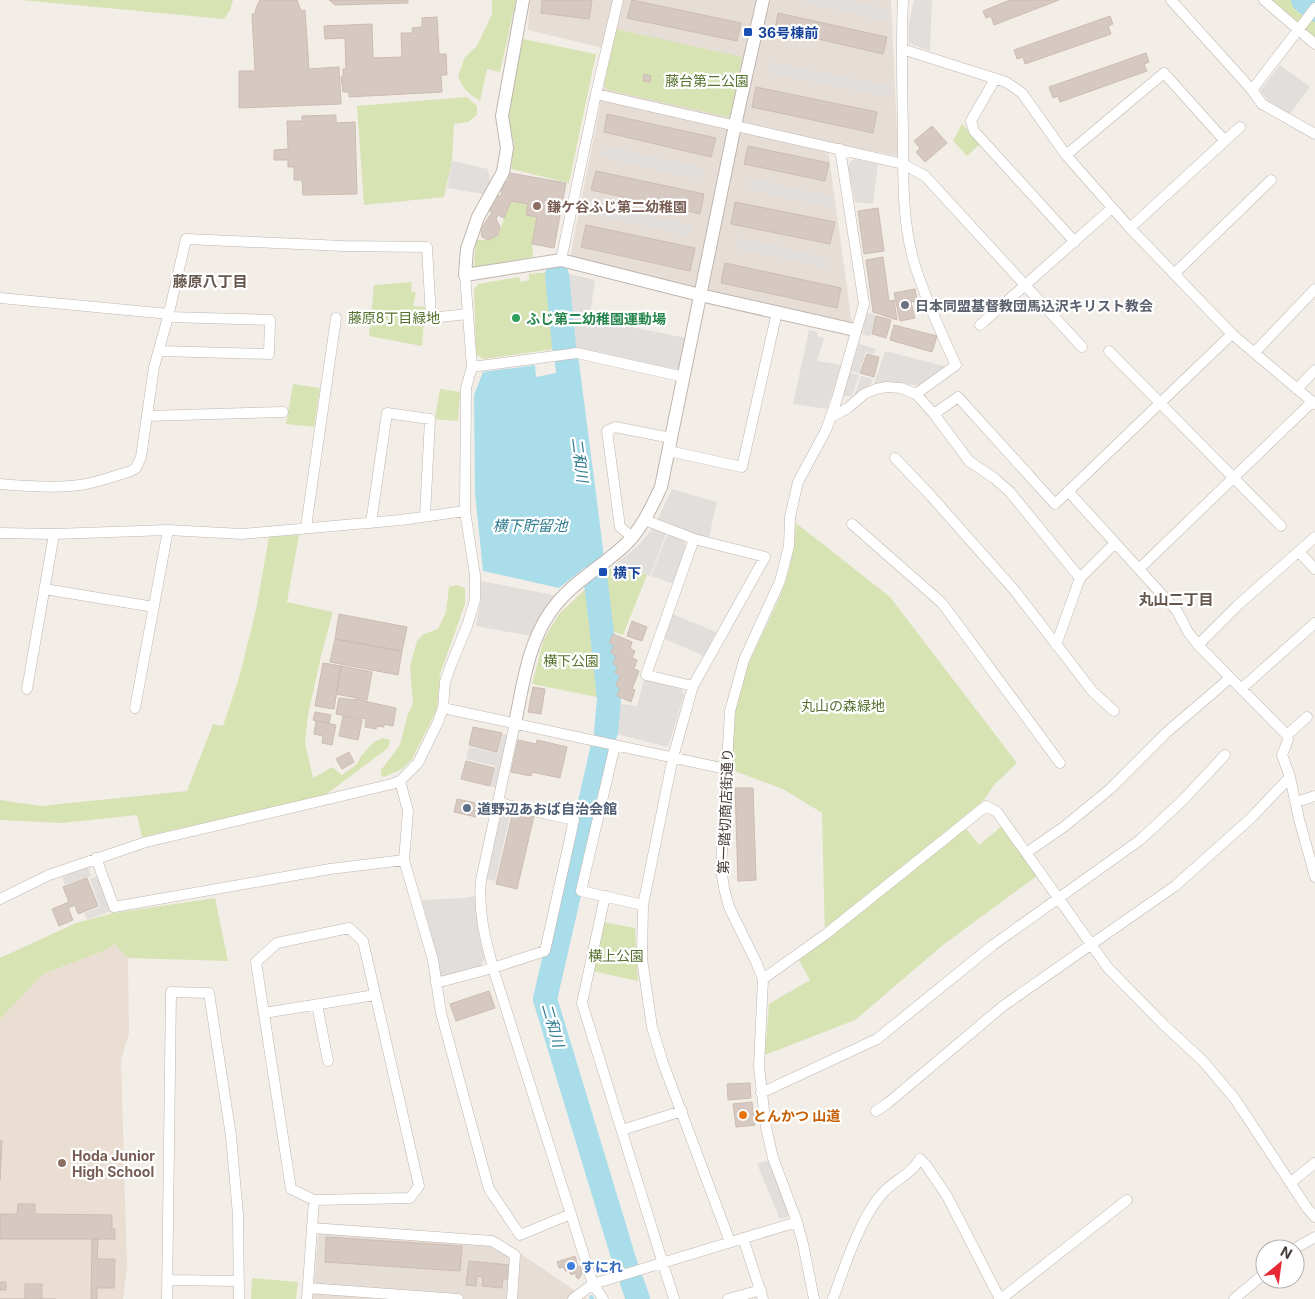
<svg xmlns="http://www.w3.org/2000/svg" width="1315" height="1299" viewBox="0 0 1315 1299" font-family="Inter,'Noto Sans JP',sans-serif">
  <rect width="100%" height="100%" fill="#f2ede7"/>
  <path fill="#e6ddd6" d="M530,0H891L898,156L827,143L852,324L848,325L570,258L611,50L528,30Z
    M319,1223L495,1236L587,1299H313Z"/>
  <path fill="#eaded2" d="M115,944L128,958L129,1033L121,1060L127,1267L123,1299H0V1019L43,974L106,950Z"/>
  <path fill="#d8e3b4" d="M21,0H233L230,10L224,19Z
    M492,0H516L500,72L487,69L480,101C469,94 462,88 458,76L465,57L477,46L487,25L492,14Z
    M1270,0H1293L1315,19V40Z
    M616,29L742,57L732,112L728,117L608,90L604,85Z
    M523,39L596,54L569,183L511,169L514,144L507,114Z
    M467,97L477,106V115L468,122L454,124L452,161L444,197L364,205L357,106Z
    M962,124L980,144L967,156L953,141Z
    M511,201L528,204L526,215L537,217L532,244L533,257L474,267L476,240H488L498,235Z
    M551,272L562,348L483,359L476,354L474,289L478,284L519,277L521,282L529,280V274Z
    M412,282L411,292H416L413,306L425,307L422,346L369,336L374,285Z
    M293,384L320,388L314,427L286,424Z
    M440,389L460,392L458,421L435,419Z
    M796,523L890,597L1017,763L994,785L984,800L959,820L979,845L1002,826L1038,875L943,945L855,1020L765,1055L769,1004L810,980L799,960L825,941L822,813L783,789L732,770C733,740 733,710 742,682C753,648 773,617 785,583C792,563 794,544 796,523Z
    M299,535L287,602L333,612L321,656L308,715L305,743L313,778L332,767L342,775L357,764L361,756L374,742L383,738L390,740L388,748L324,796L142,837L137,815L62,823L0,820V800L41,806L187,791L213,724L223,726L239,678L256,610L269,537Z
    M617,563L647,575L623,635L606,629L600,577Z
    M591,584L607,699L532,684L544,639L559,614Z
    M457,585L465,588V604L440,674L437,709L412,759L402,769L384,777L381,776V770L400,745L408,714L413,704L410,666L417,641L424,634L438,629L446,612L449,587Z
    M215,898L228,961L128,958L115,944L106,950L43,974L0,1019V958L76,923L114,913Z
    M603,922L635,928L638,981L592,971Z
    M252,1278L298,1282L296,1299H251Z"/>
  <path fill="#e1dedc" d="M806,0H843L891,9V22L805,3Z
    M914,0H932L930,51L909,43V23Z
    M769,62L892,86L890,97L767,73Z
    M1280,65L1310,87L1290,114L1271,103L1260,91Z
    M602,145L703,168L701,180L599,156Z
    M855,159L878,164L873,204L855,202L848,168L850,162Z
    M452,161L488,169L490,181L483,194L447,188Z
    M750,178L834,197V209L748,189Z
    M589,203L691,225L689,236L587,213Z
    M738,238L831,258L828,268L736,248Z
    M565,273L595,280L590,316L568,312Z
    M867,313L876,315L870,337L862,334Z
    M568,314L686,338L680,370L572,348Z
    M809,330L818,332L817,336L824,338L817,361L841,365L827,409L793,404Z
    M859,344L876,349L874,354L866,352L859,373L850,371Z
    M885,351L948,367L921,386L898,383L874,384Z
    M850,373L859,375L852,396H843Z
    M861,376L873,379L871,384L854,396Z
    M672,489L717,502L709,537L695,534L658,519Z
    M652,529L666,534L650,576L618,562L638,546Z
    M667,535L683,540L686,546L685,552L674,584L651,576Z
    M481,581L554,595L531,636L476,626L481,598Z
    M672,614L716,632L704,656L663,638Z
    M644,680L681,688L684,695L668,747L612,733L615,703L637,706Z
    M503,734L508,735L497,788L491,786L495,766L466,759L469,747L498,753Z
    M501,814L510,816L495,881L487,879Z
    M88,867L91,876L65,885L62,877Z
    M98,876L111,911L87,920L84,913L100,907L90,879Z
    M475,896L478,931L485,959L480,966L437,978V960L422,900L464,898Z
    M769,1160L790,1211L787,1217L780,1219L757,1164Z"/>
  <path fill="#a9ddea" d="M535,365L536,377L561,372L588,565L559,588L483,571L475,493L474,395L483,372Z"/>
  <g fill="none" stroke-linecap="round" stroke-linejoin="round">
    <path stroke="#a9ddea" stroke-width="4" d="M591,1297L592,1299"/>
    <path stroke="#a9ddea" stroke-width="24" d="M1303,0L1315,10
      M557,275L564,346
      M567,363L592,557
      M596,583L600,617
      M601,624L609,699L606,732
      M602,750L545,999L626,1266
      M632,1282L638,1299"/>
  </g>
  <path fill="#d6c9c1" stroke="#cdbcb2" d="M260,0H297L301,11L305,10L309,69L339,67L341,104L239,108V71H255L252,14H255L256,8Z
    M329,0H408V3L335,5Z
    M542,0H592L589,19L541,13Z
    M632,0L741,23L737,41L627,18Z
    M1010,0H1059L994,25L991,16L986,18L983,11Z
    M778,13L887,37L883,54L775,29Z
    M1110,16L1113,24L1108,26L1111,34L1025,64L1023,57L1017,59L1014,50Z
    M437,17L439,54H446L447,75H441L442,92L349,97V92H343L341,77H343V69H346L345,38L325,39L324,26L372,24L373,58L402,57L401,33H413L412,28L422,27V18Z
    M1146,53L1149,62L1144,64L1147,71L1060,102L1058,96L1053,98L1049,87Z
    M644,74L651,76L650,82L643,81Z
    M756,87L877,112L873,133L752,107Z
    M607,114L716,138L711,157L604,132Z
    M336,115V123L355,122L357,194L303,195L302,180H294V167H288V160H274V150L288,149L287,121H302V116Z
    M932,126L947,143L925,162L916,152L920,148L914,141Z
    M748,146L829,163L825,181L744,164Z
    M596,171L704,194L700,214L591,190Z
    M510,173L566,183L554,248L532,244L537,217L526,215L528,204L511,201L504,218L498,215L496,219L500,227L498,235L488,240L482,237L481,229L492,212L487,210L495,196H501L503,183L508,181Z
    M735,202L835,222L830,244L731,224Z
    M878,208L884,251L864,254L858,211Z
    M586,225L695,248L690,271L581,247Z
    M883,257L889,301L894,300L897,320L873,312L866,260Z
    M725,263L841,288L837,308L721,283Z
    M915,289L917,301L911,302L915,318L900,321L894,293Z
    M876,316L891,320L886,338L872,334Z
    M894,325L937,336L932,352L890,340Z
    M867,354L879,357L874,377L860,373Z
    M339,614L407,627L402,651L335,639Z
    M632,621L647,627L642,641L627,636Z
    M613,634L632,642L630,649L635,651L632,658L637,660L634,669L639,671L632,689L635,690L631,702L617,696L620,688L616,686L620,675L615,673L618,666L613,664L616,656L611,653L614,645L609,643Z
    M335,639L402,651L398,675L330,662Z
    M323,663L341,666L334,709L315,706Z
    M341,666L372,672L367,700L336,694Z
    M533,687L545,689L541,714L528,712Z
    M339,698L354,700L355,699L396,708L393,726L384,724V727L377,726L376,729L365,727L366,719L336,714Z
    M315,712L331,715L329,723L313,720Z
    M343,716L362,720L358,740L339,736Z
    M316,721L336,725L332,745L322,743L323,736L314,734Z
    M473,727L502,733L497,752L469,745Z
    M518,740L536,744L537,740L567,747L560,778L532,772L531,776L511,772Z
    M349,752L354,762L342,769L336,759Z
    M466,761L494,768L490,786L461,779Z
    M735,788H753L756,880L738,881Z
    M457,799L481,804L480,811H477L476,817L454,812Z
    M513,811L534,816L517,889L496,884Z
    M87,878L98,906L78,914L75,905L68,908L73,920L59,926L52,909L69,902L63,887Z
    M489,991L495,1008L456,1021L450,1004Z
    M750,1083L751,1098L728,1100L727,1084Z
    M752,1102L755,1125L736,1127L733,1104Z
    M0,1141H2L0,1180Z
    M18,1204H35V1214L112,1215V1229H115V1239H0V1214H17Z
    M326,1237L462,1246L460,1271L325,1262Z
    M92,1239H98L97,1259H115L114,1288H97V1299H91Z
    M575,1256L578,1267L580,1266L582,1273L579,1279L576,1277V1273L571,1275L569,1270L565,1271L564,1267L559,1268L557,1262Z
    M469,1261L510,1265L509,1279H503L502,1288L482,1286L483,1277L477,1276L476,1286L466,1285Z
    M0,1282H6V1290H0Z
    M25,1284H42V1299H56H0H25Z"/>
  <g fill="none" stroke-linecap="round" stroke-linejoin="round">
    <defs>
      <path id="minor" d="M903,0C901,43 902,87 903,130C903,172 902,218 913,259C924,296 940,331 956,365L916,394
        M1171,0L1252,90L1262,104L1315,134
        M1264,0L1315,44
        M902,49L1006,82L1022,93L1066,155L1130,228L1232,334L1315,404
        M995,79L971,121L974,131L1075,242
        M1252,90L1315,8
        M596,94L903,164L925,176L1082,347
        M1066,155L1164,73L1225,141
        M1130,228L1240,127
        M561,260L596,94L618,0
        M1174,274L1271,180
        M0,298L169,314
        M980,325L1112,208
        M160,351L269,354L270,320L168,317
        M1109,351L1281,526
        M1255,352L1315,289
        M472,367L577,353L684,377
        M1297,389L1315,370
        M934,414L958,397L1055,504L1232,334
        M147,416L283,412
        M831,417L848,408L864,394L876,389L886,387L901,388L916,394L934,414L969,461L994,478L1010,492L1080,578
        M669,451L742,467L777,312
        M895,458L931,496L1015,591L1093,692L1114,711
        M0,484C23,486 47,488 70,486C91,485 111,477 131,471L136,468L141,457L154,367L168,317L186,239L343,246L427,247L431,318L467,314
        M1068,491L1177,611L1188,632L1198,645L1287,735L1288,740L1282,755L1290,777L1299,819L1315,877
        M645,520L694,539L765,557L693,686L673,757L643,905L642,959L652,1027L663,1063L730,1242
        M371,523L387,413L430,419L425,516
        M852,524L942,603L1060,763
        M306,527L336,318
        M0,533L54,534L168,530L242,534L401,520L465,511
        M632,537L620,527L607,431L615,427L671,438
        M1299,552L1315,569
        M1139,569L1312,402
        M44,589L154,607
        M1056,645L1080,578L1115,543
        M1198,645L1238,605L1315,537
        M693,686L646,675L694,539
        M27,689L54,534
        M1241,689L1315,623
        M135,708L168,530
        M443,708L726,769
        M515,723L481,880C478,911 485,938 493,968L593,1284L603,1299
        M1287,735L1307,717
        M615,745L581,891L643,905
        M400,781L408,811L404,860L433,960L441,1013L489,1189L520,1235L571,1214
        M1296,802L1315,796
        M1026,853L1065,826L1110,789L1166,733L1230,678
        M96,858L114,907L330,869L404,860
        M605,896L582,1003L674,1299
        M0,899L49,875L146,842L392,784L400,781L418,763L438,722L443,708L445,682L451,665L467,626L475,600V575L465,511L466,388L472,367L465,275
        M349,928L363,941L419,1186L410,1198L314,1200L291,1189L256,962L277,943Z
        M763,979L826,934L986,806L997,812L1108,968L1164,1025L1203,1061L1235,1099L1307,1208L1315,1217
        M436,983L493,968L545,951L574,820L499,803
        M317,1005L328,1061
        M264,1013L375,995
        M761,1093L877,1039L993,945L1140,840L1183,800L1225,755
        M876,1111L888,1103L1003,1006L1175,886L1250,819L1290,777
        M622,1130L682,1111
        M1290,1183L1315,1163
        M312,1228L492,1241L515,1255L512,1299
        M743,1238L763,1299
        M1294,1249L1315,1237
        M167,1280L239,1281
        M308,1288L458,1299
        M167,1299L171,992L209,993L231,1136L238,1215L239,1299
        M307,1299L314,1200
        M573,1299L593,1284L797,1222
        M728,1299L761,1290
        M814,1299L803,1244L797,1222L773,1158L766,1127L759,1067L763,979L756,962L729,907L724,888L721,868L730,711L744,660L780,581L789,546L790,517L798,482L826,430L836,402L864,304L840,149
        M833,1299C844,1268 860,1219 881,1195C894,1179 908,1178 920,1159L926,1165L947,1196L1000,1299
        M1001,1299L1127,1200
        M1234,1299L1265,1273"/>
      <path id="tertiary" d="M523,0L502,116L507,148L503,172L478,217L467,249L465,275L561,260L700,295L855,330
        M515,723C523,685 528,643 551,611C571,582 603,567 628,542C643,526 652,506 661,487L735,125L763,0"/>
    </defs>
    <use href="#minor" stroke="#c0b5ae" stroke-width="11"/>
    <use href="#tertiary" stroke="#c0b5ae" stroke-width="14"/>
    <use href="#minor" stroke="#fff" stroke-width="10"/>
    <use href="#tertiary" stroke="#fff" stroke-width="12"/>
  </g>
  <g fill="#1a4fb4" stroke="#fff" stroke-width="2">
    <rect x="743" y="27" width="10" height="10" rx="2.5"/>
    <rect x="598" y="567" width="10" height="10" rx="2.5"/>
  </g>
  <g fill="#8d6e63" stroke="#fff" stroke-width="2">
    <circle cx="537" cy="206" r="5"/>
    <circle cx="62" cy="1163" r="5"/>
  </g>
  <circle fill="#6b7280" stroke="#fff" stroke-width="2" cx="905" cy="305" r="5"/>
  <circle fill="#2e9e5b" stroke="#fff" stroke-width="2" cx="516" cy="318" r="5"/>
  <circle fill="#5c6f8a" stroke="#fff" stroke-width="2" cx="467" cy="808" r="5"/>
  <circle fill="#e8710a" stroke="#fff" stroke-width="2" cx="743" cy="1115" r="5"/>
  <circle fill="#3f7fe0" stroke="#fff" stroke-width="2" cx="571" cy="1266" r="5"/>
  <g text-anchor="middle" dominant-baseline="central" stroke-width="4.5" stroke-linejoin="round" paint-order="stroke">
    <g font-size="14" font-weight="bold" fill="#164399" stroke="#fff" text-anchor="start">
      <text x="758" y="32">36号棟前</text>
      <text x="613" y="572">横下</text>
    </g>
    <g font-size="14" fill="#56712f" stroke="#fff">
      <text x="707" y="80">藤台第二公園</text>
      <text x="394" y="317">藤原8丁目緑地</text>
      <text x="571" y="660">横下公園</text>
      <text x="843" y="705">丸山の森緑地</text>
      <text x="616" y="955">横上公園</text>
    </g>
    <g font-size="14" font-weight="bold" fill="#785e54" stroke="#fff" text-anchor="start">
      <text x="547" y="206">鎌ケ谷ふじ第二幼稚園</text>
      <text x="72" y="1155">Hoda Junior<tspan x="72" dy="16">High School</tspan></text>
    </g>
    <g font-size="14" font-weight="bold" fill="#5b616d" stroke="#fff" text-anchor="start">
      <text x="915" y="305">日本同盟基督教団馬込沢キリスト教会</text>
    </g>
    <g font-size="14" font-weight="bold" fill="#27864d" stroke="#fff" text-anchor="start">
      <text x="526" y="318">ふじ第二幼稚園運動場</text>
    </g>
    <g font-size="14" font-weight="bold" fill="#4e5e75" stroke="#fff" text-anchor="start">
      <text x="477" y="808">道野辺あおば自治会館</text>
    </g>
    <g font-size="14" fill="#453c37" stroke="#fff">
      <text transform="translate(725 811) rotate(-88)">第一踏切商店街通り</text>
    </g>
    <g font-size="14" font-weight="bold" fill="#c56008" stroke="#fff" text-anchor="start">
      <text x="753" y="1115">とんかつ 山道</text>
    </g>
    <g font-size="14" font-weight="bold" fill="#366cbe" stroke="#fff" text-anchor="start">
      <text x="581" y="1266">すにれ</text>
    </g>
    <g font-size="15" font-weight="bold" fill="#67584f" stroke="#fff">
      <text x="210" y="281">藤原八丁目</text>
      <text x="1176" y="599">丸山二丁目</text>
    </g>
    <g font-size="15" font-style="italic" fill="#337d90" stroke="#fff">
      <text transform="translate(580 460) rotate(83)">二和川</text>
      <text x="530" y="525">横下貯留池</text>
      <text transform="translate(553 1025) rotate(74)">二和川</text>
    </g>
  </g>
  <g transform="translate(1280 1264) rotate(29)"><circle r="24" fill="#ffffff" stroke="#b5b1af"/>
  <path d="M0-4L9 19L0 12L-9 19Z" fill="#e72936"/>
  <text y="-8" font-size="14" font-weight="bold" text-anchor="middle" fill="#453c37">N</text>
  </g>
</svg>
